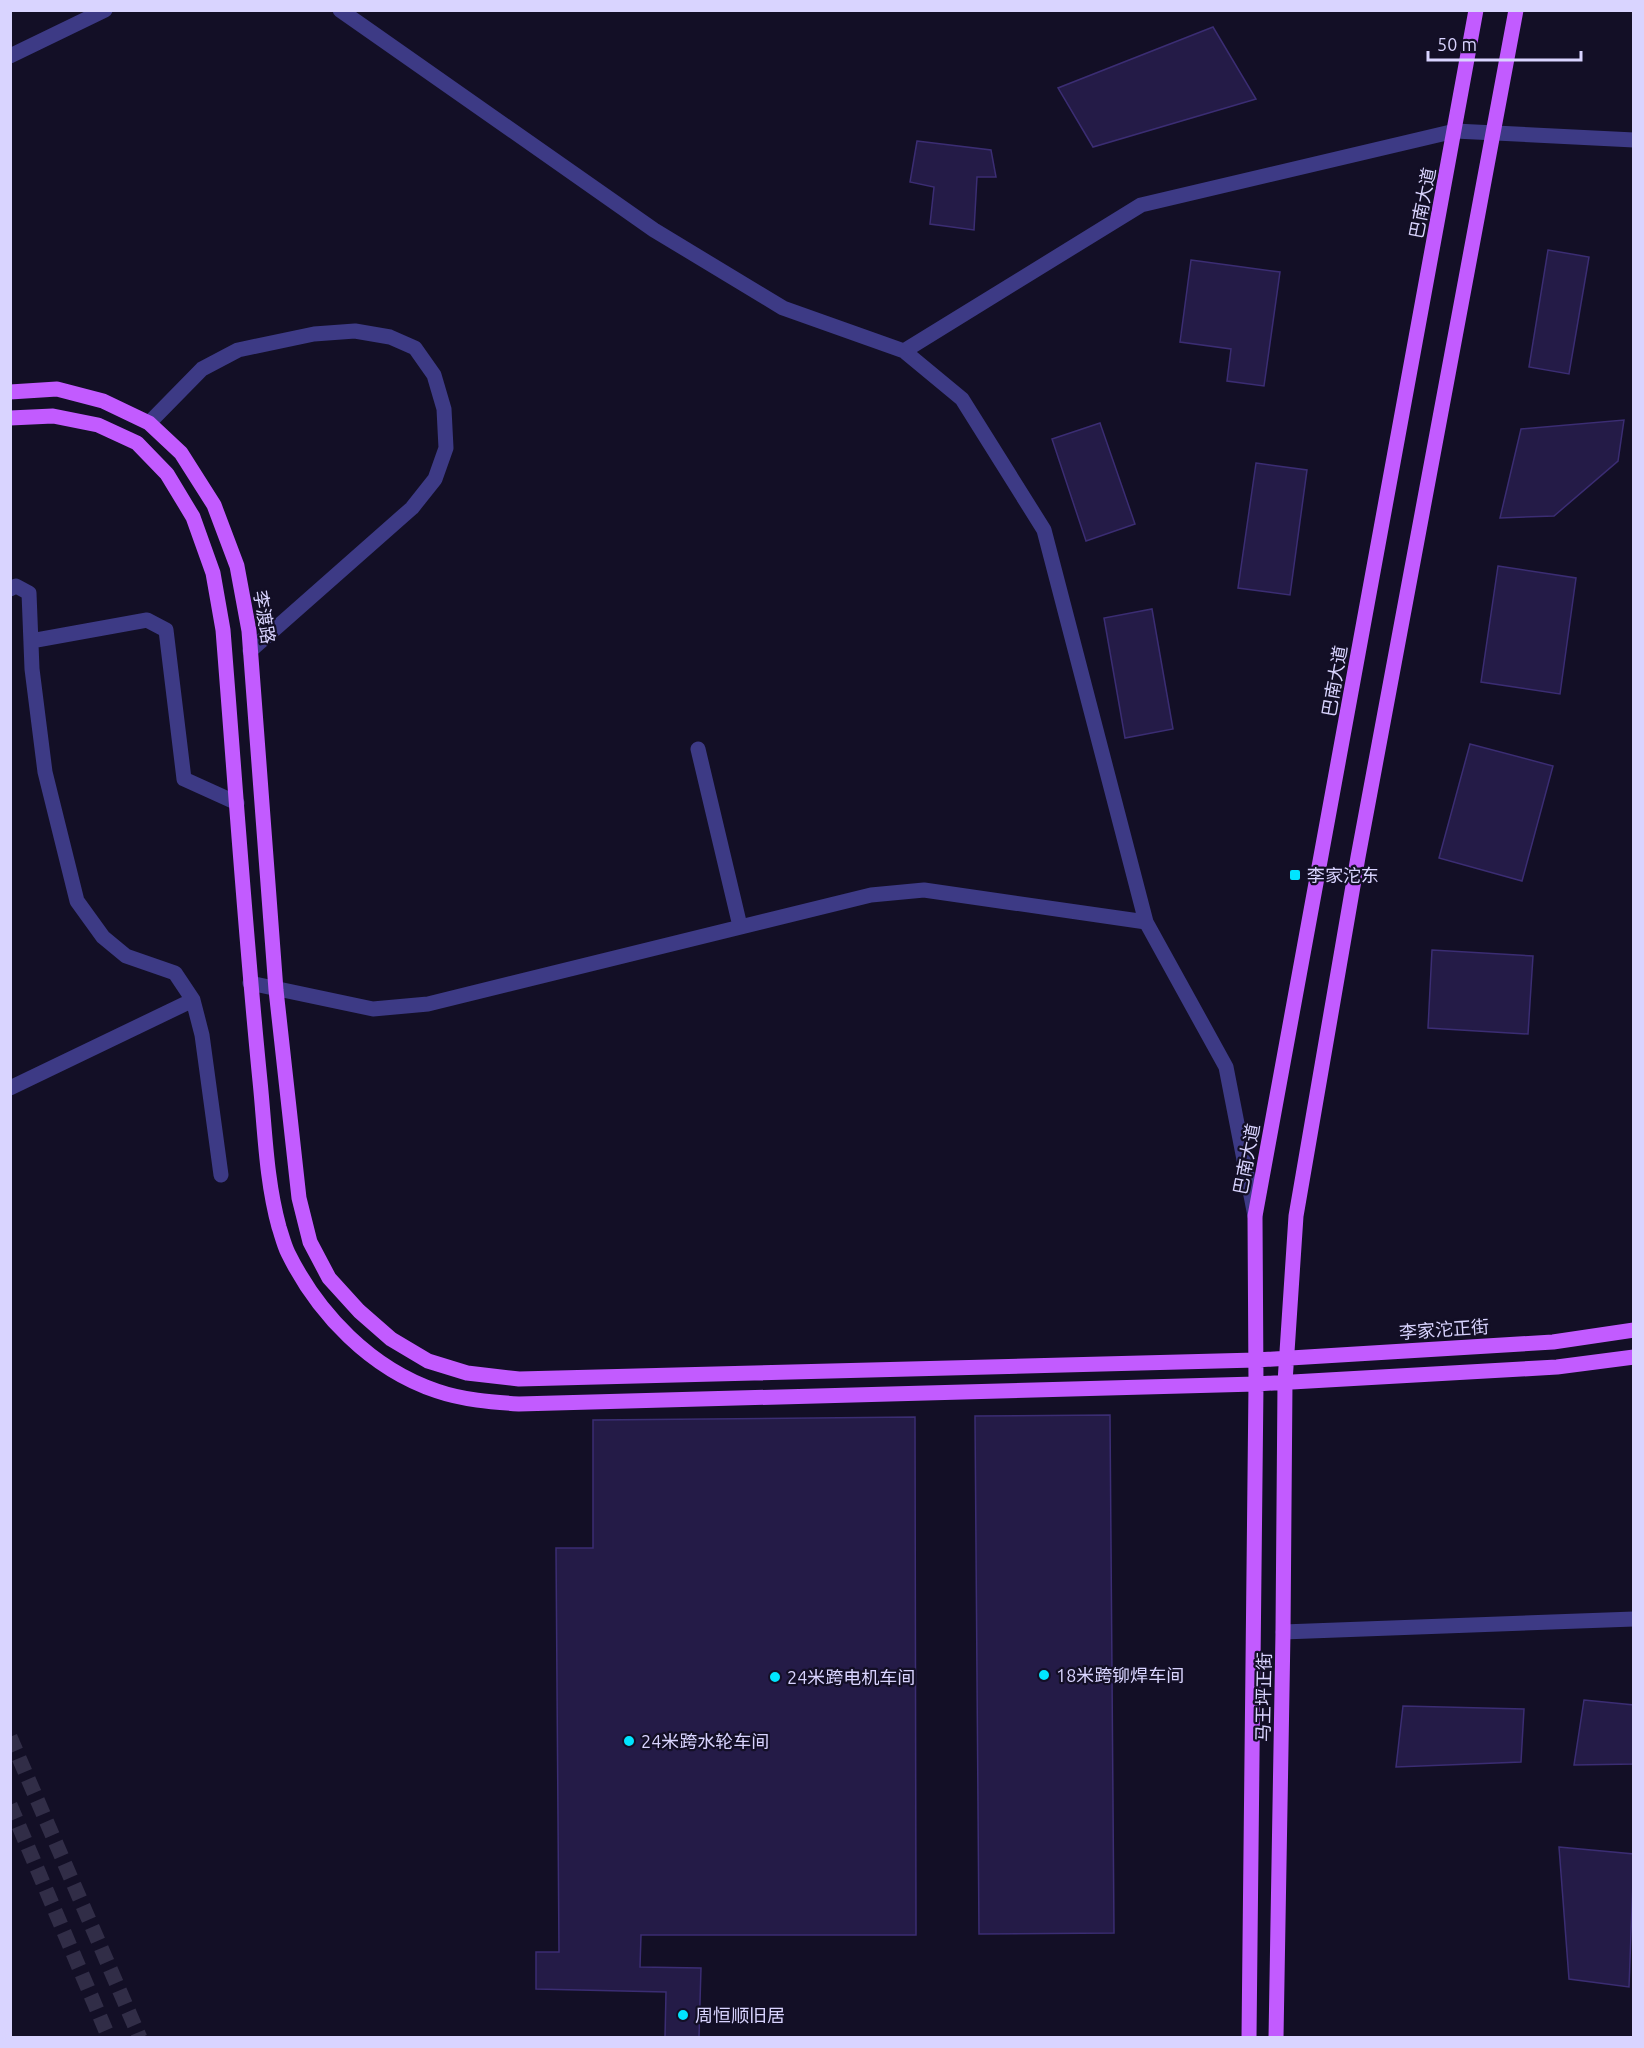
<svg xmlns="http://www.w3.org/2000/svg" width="1644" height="2048" viewBox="0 0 1644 2048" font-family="Ubuntu,'Noto Sans SC',sans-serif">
  <rect width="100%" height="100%" fill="#130f26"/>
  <path fill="#241b47" stroke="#3b2d73" stroke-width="1.5" d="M1213,27L1256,99L1093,147L1058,88Z
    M917,141L991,150L996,177H977L974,230L930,224L934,187L910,182Z
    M1548,250L1589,257L1569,374L1529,367Z
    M1191,260L1280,272L1264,386L1227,381L1231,349L1180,342Z
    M1624,420L1618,461L1554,516L1500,518L1521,429Z
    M1100,423L1135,524L1086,541L1052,439Z
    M1256,463L1307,470L1290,595L1238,588Z
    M1498,566L1576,578L1560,694L1481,682Z
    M1152,609L1173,729L1125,738L1104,618Z
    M1470,744L1553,766L1522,881L1439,858Z
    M1432,950L1533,956L1528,1034L1428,1028Z
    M1110,1415L1114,1933L979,1934L975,1416Z
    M915,1417L916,1935H641L640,1967L701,1968L699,2037H665L666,1992L536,1989V1952H559L556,1548H593V1420Z
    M1584,1700L1634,1705V1764L1574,1765Z
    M1403,1706L1524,1709L1521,1762L1396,1767Z
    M1559,1847L1634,1854L1629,1987L1569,1979Z"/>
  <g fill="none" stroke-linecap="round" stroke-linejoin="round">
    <path stroke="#312d47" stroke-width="15" stroke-dasharray="15 8" stroke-linecap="butt" d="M10,1737L140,2038
      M10,1805L109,2038"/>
    <path stroke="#3d3a85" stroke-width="15" d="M340,10L654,230L783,308L904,351L962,399L1044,530L1146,922L1226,1067L1255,1216
      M10,56L105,10
      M904,351L1141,205L1455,131L1634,140
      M149,423L202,369L238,350L314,334L355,331L390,337L415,348L434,375L444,409L446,448L435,479L412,508L250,651
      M10,589L16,586L29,593L32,669L45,772L77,901L103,937L126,956L175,973L193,1000L202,1035L221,1175
      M31,641L147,620L166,630L184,779L237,803
      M698,749L740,926
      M250,983L373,1009L428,1004L871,895L924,890L1146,922
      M10,1088L193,1000
      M1283,1632L1634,1619"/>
    <path stroke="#c25bff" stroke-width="15" d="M10,392L57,389L103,401L149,423L181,453L214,505L237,566L249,631L276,990L299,1198L310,1242L329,1278L359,1311L391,1339L428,1361L467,1373L519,1379L1256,1360L1553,1342L1634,1330
      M10,418L53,416L98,425L137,443L167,474L193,517L213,573L223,630C235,780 245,931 260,1081C265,1130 266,1180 279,1227C282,1236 284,1245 288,1253C318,1314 371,1369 437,1391C463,1400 491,1402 519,1404L1256,1384L1557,1367L1634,1357
      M1249,2038L1256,1384L1255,1216L1476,10
      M1276,2038L1283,1632L1285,1382L1296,1216L1358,857L1516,10"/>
  </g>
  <g fill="#00e5ff" stroke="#130f26" stroke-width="2">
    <rect x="1289" y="869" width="12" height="12" rx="3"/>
    <circle cx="1044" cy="1675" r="6"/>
    <circle cx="775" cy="1677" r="6"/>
    <circle cx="629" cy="1741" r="6"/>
    <circle cx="683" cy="2015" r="6"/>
  </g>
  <g text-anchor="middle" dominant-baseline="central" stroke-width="4.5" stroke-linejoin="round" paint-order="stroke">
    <g font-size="18" fill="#d9d4ff" stroke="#130f26">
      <text transform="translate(1422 203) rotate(-79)">巴南大道</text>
      <text transform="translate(265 617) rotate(81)">李渡路</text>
      <text transform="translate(1334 681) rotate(-80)">巴南大道</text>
      <text transform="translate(1246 1159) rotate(-79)">巴南大道</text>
      <text transform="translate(1444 1329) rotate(-4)">李家沱正街</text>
      <text transform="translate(1263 1697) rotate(-89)">马王坪正街</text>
    </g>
    <g font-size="18" fill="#d9d4ff" stroke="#130f26" text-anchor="start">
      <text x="1307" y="875">李家沱东</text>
      <text x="1056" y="1675">18米跨铆焊车间</text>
      <text x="787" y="1677">24米跨电机车间</text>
      <text x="641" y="1741">24米跨水轮车间</text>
      <text x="695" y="2015">周恒顺旧居</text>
    </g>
  </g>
  <rect width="1644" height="2048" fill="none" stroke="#d9d4ff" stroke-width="24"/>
  <path d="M1428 51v9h153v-9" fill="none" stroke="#d9d4ff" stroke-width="3"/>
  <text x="1437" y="51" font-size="18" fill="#d9d4ff" stroke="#130f26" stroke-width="4.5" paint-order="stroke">50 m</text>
</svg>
